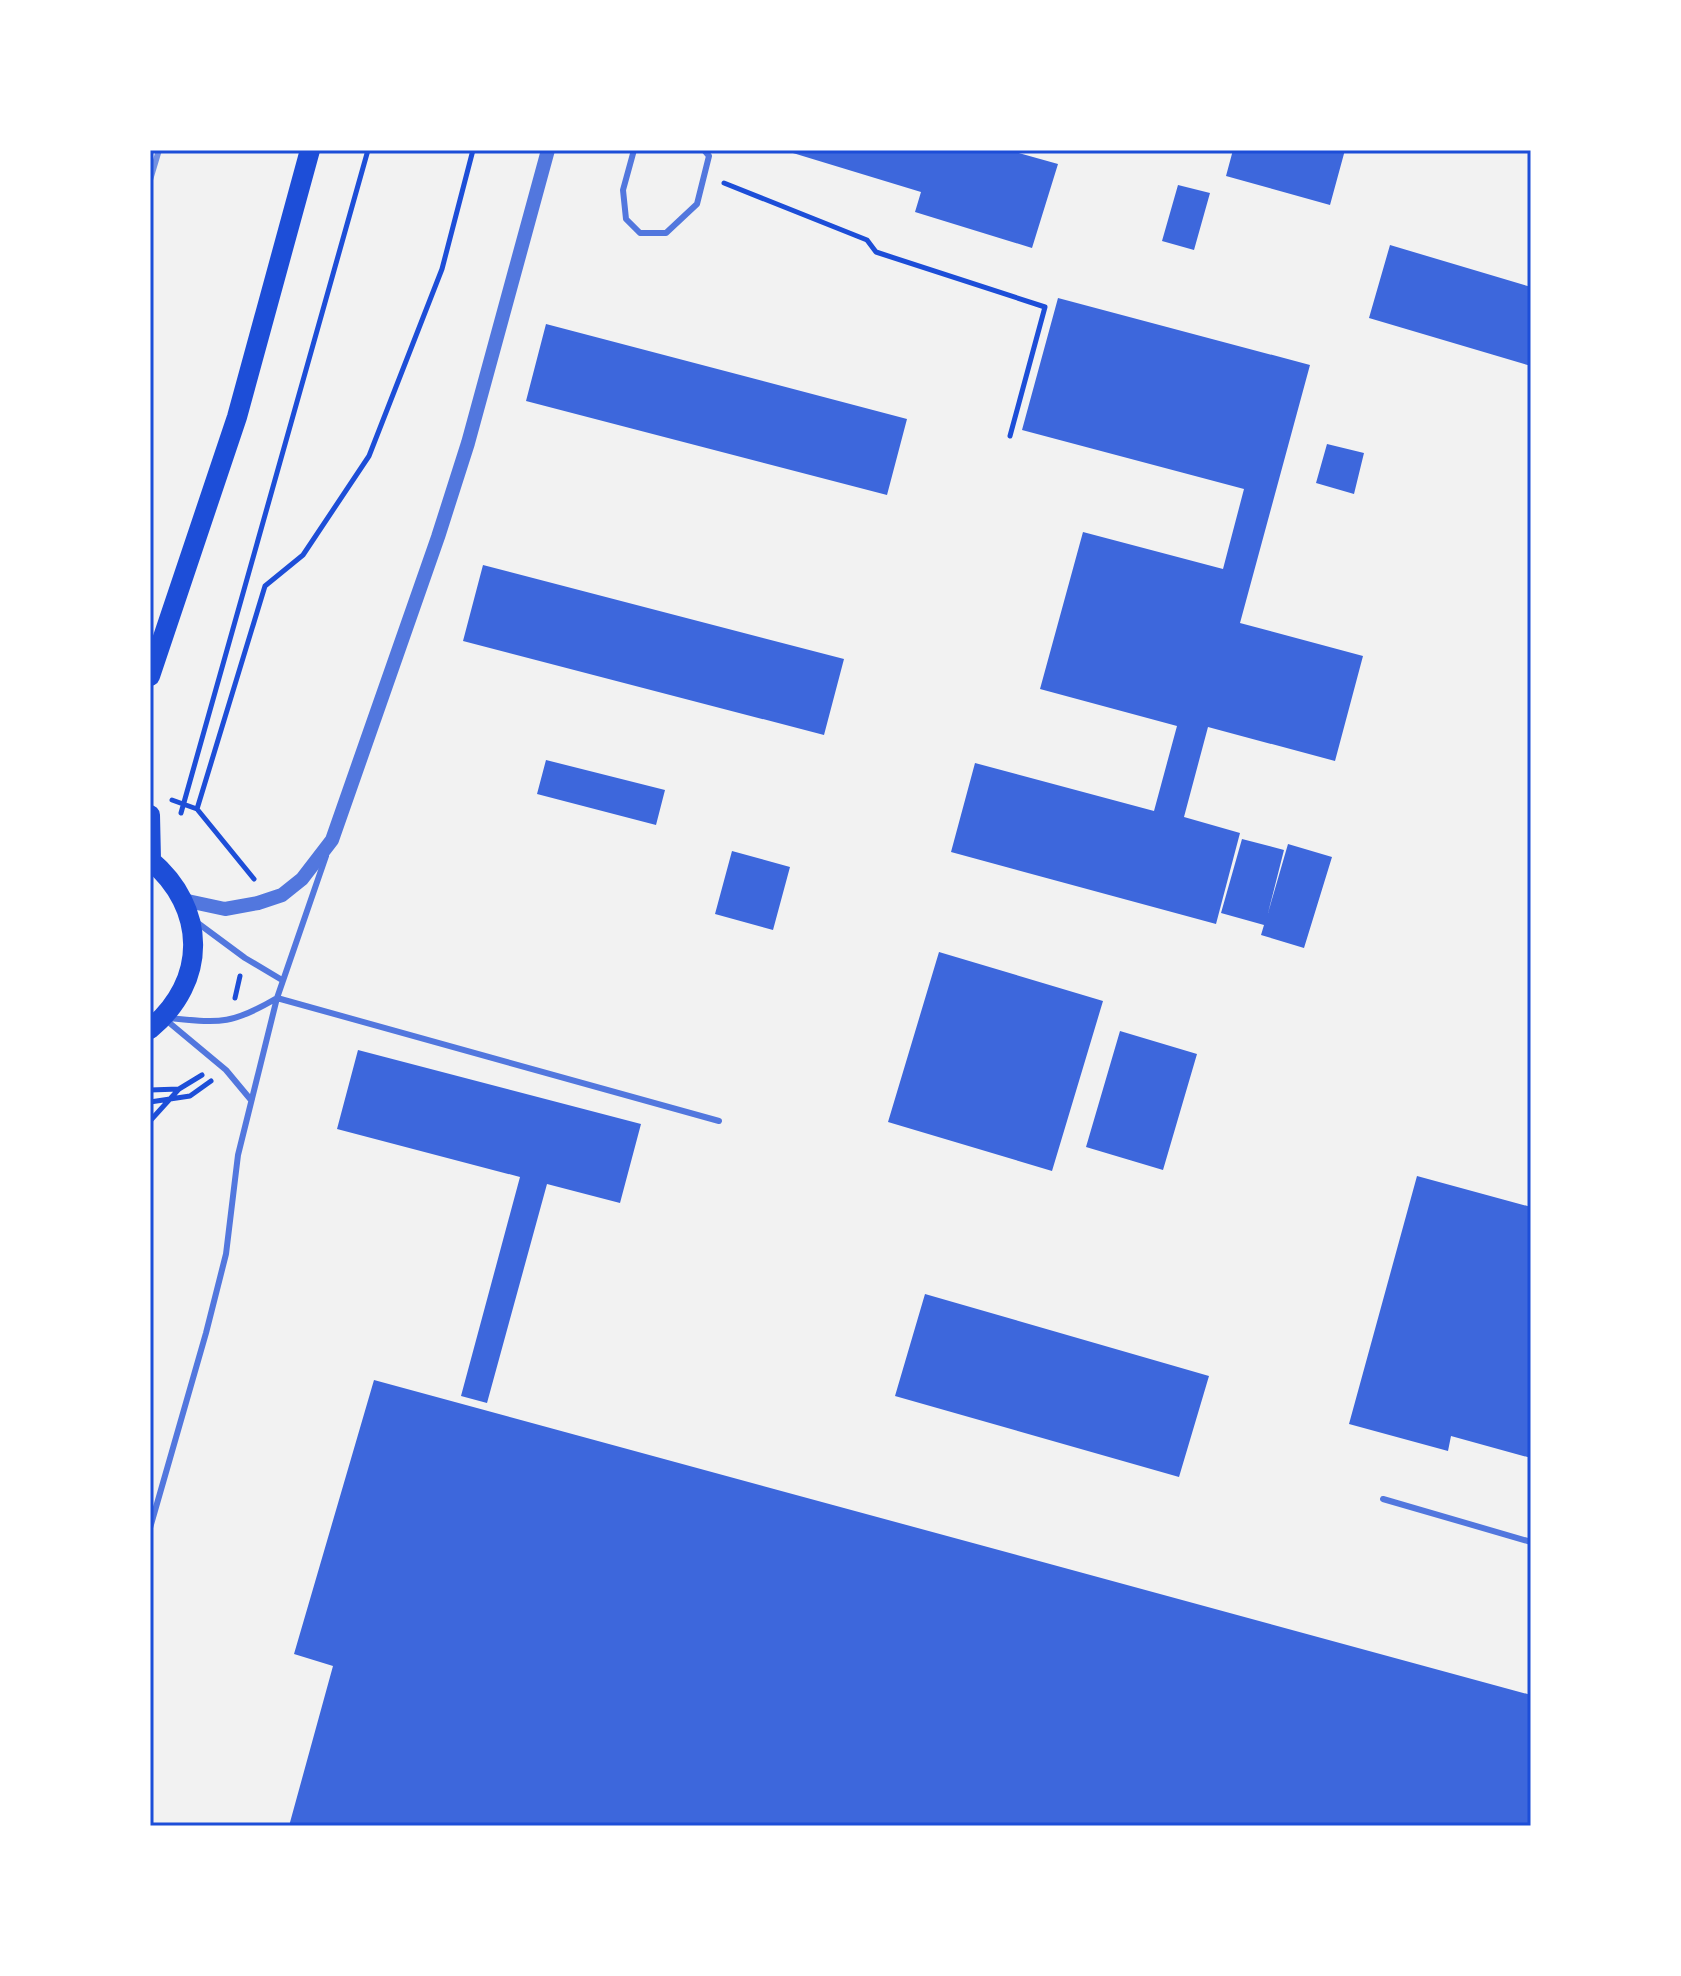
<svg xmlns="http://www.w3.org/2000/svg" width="1681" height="1976" viewBox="0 0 1681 1976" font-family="'PT Sans',sans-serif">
  <rect width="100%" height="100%" fill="#f2f2f2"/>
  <path fill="#3d67dc" d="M783,150H1008L1058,164L1032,248L915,212L921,192Z
    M1233,150H1345L1330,205L1226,176Z
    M1178,185L1210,193L1194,250L1162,241Z
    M1390,245L1531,287V366L1369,318Z
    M1058,298L1310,365L1240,623L1363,656L1335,761L1208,727L1184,817L1240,833L1216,924L951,852L975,763L1154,811L1177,726L1040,689L1083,532L1223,569L1244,489L1022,430Z
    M546,324L907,419L887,495L526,401Z
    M1327,444L1364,453L1354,494L1316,483Z
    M483,565L844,659L824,735L463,641Z
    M546,760L665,790L656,825L537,794Z
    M1242,839L1284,850L1268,913L1288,844L1332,857L1304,948L1261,935L1264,925L1221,913Z
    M732,851L790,867L773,930L715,914Z
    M939,952L1103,1001L1052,1171L888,1122Z
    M1120,1031L1197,1054L1163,1170L1086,1147Z
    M358,1050L641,1124L620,1203L547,1184L487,1403L461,1396L520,1177L337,1129Z
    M1417,1176L1531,1207V1458L1451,1436L1448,1451L1349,1424Z
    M925,1294L1209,1376L1179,1477L895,1396Z
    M374,1380L1531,1695V1826H289L333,1666L294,1654Z"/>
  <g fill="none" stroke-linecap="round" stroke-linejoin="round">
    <path stroke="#1d4ed8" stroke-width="5" d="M724,183L867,240L876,252L1045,307L1010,436
      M172,800L197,809
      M181,813L368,150
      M254,879L197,809L265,586L303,555L369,456L442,269L473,150
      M235,998L240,976
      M150,1090L179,1089L202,1075
      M150,1102L190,1096L211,1081
      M150,1121L179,1089"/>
    <path stroke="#5277de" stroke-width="6" d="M634,150L623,190L626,219L640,233H666L697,204L709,156L704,150
      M195,921L245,958L282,980
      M169,1018C221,1023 231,1025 277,998L719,1121
      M166,1020L226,1070L251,1100
      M1383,1499L1531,1542
      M150,1528L206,1333L226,1254L238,1155L277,998L326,856"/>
    <path stroke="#5277de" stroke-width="14" d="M183,900L225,909L258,903L282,895L302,879L332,840L438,537L468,443L548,150"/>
    <path stroke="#1d4ed8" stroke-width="20" d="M150,676L237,417L310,150
      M150,815L151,860
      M150,860C207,908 208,981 150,1029"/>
    <path stroke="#7290e2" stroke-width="6" d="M150,180L159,150"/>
  </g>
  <rect width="1681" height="1976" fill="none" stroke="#ffffff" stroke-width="304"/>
  <rect x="152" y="152" width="1377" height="1672" fill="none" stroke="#1d4ed8" stroke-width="3"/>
</svg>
